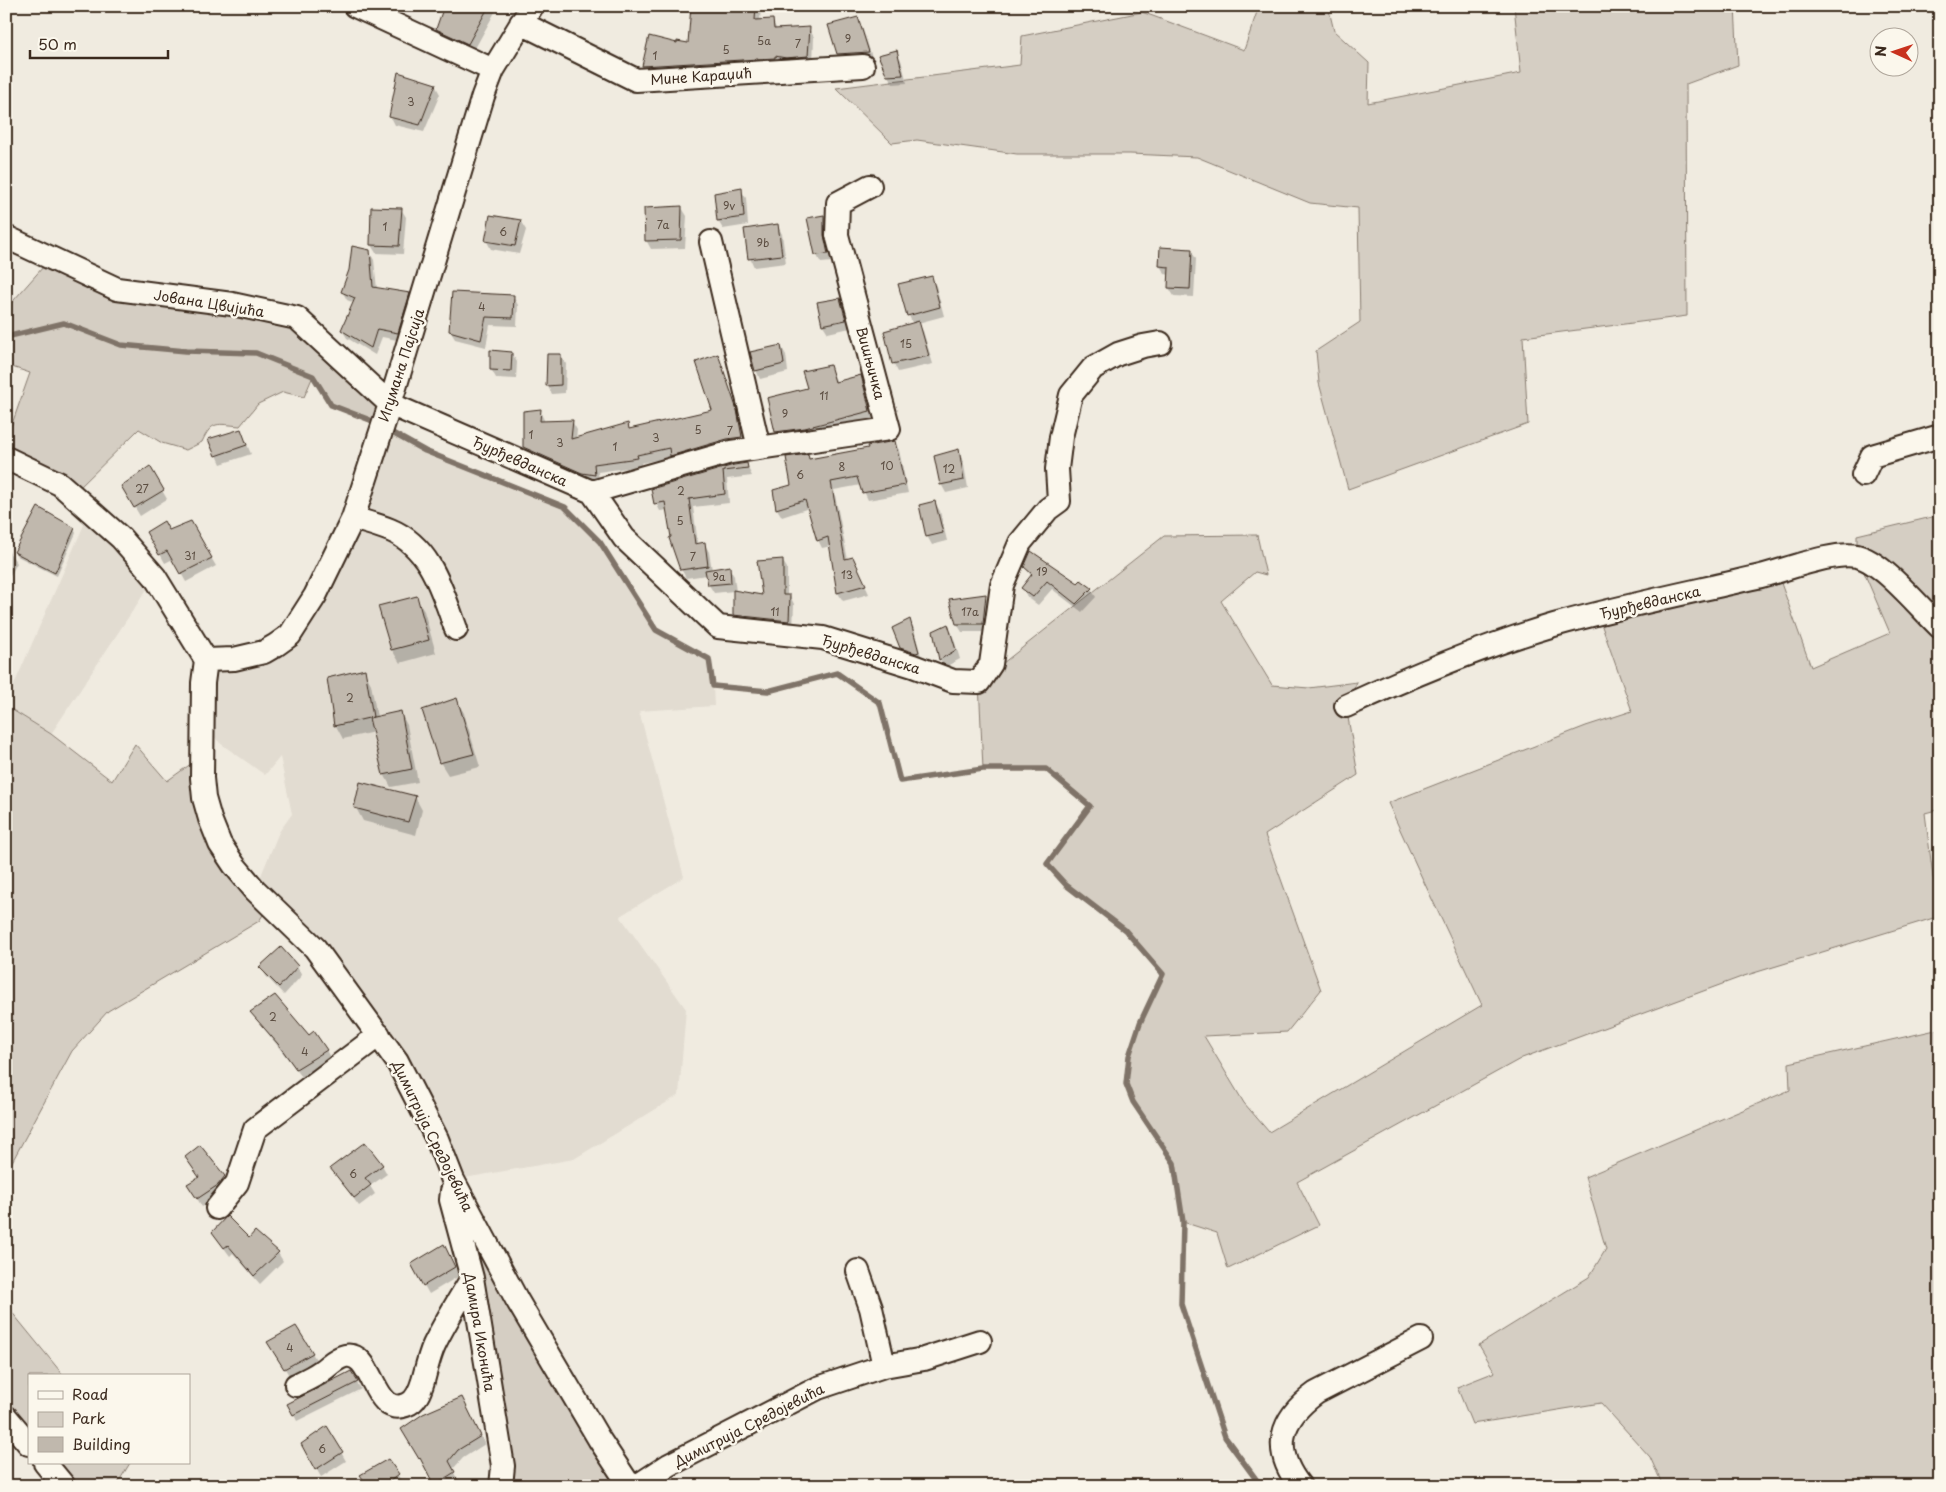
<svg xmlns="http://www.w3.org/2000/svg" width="1946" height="1492" viewBox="0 0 1946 1492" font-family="'Playpen Sans',sans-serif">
  <rect width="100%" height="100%" fill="#f0ebe0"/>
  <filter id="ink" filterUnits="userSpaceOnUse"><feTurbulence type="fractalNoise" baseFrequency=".02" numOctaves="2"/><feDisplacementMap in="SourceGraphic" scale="10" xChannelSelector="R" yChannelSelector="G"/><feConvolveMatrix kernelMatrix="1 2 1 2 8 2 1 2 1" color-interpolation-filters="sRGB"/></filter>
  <g filter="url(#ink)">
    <path fill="#e2dcd1" d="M381,427L425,451L565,507L600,542L656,630L709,659L713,686L714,706L639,711L684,877L620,916L686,1009L679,1095L574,1159L453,1180L397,1061L255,890L279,832L292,814L280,757L265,775L220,743L203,725L206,660L290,635Z
      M90,511L155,577L51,734L6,706V703Z"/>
    <path fill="#d5cec3" stroke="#887c70" d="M1259,6H1328L1334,31L1369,63L1368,103L1521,73L1514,6H1735L1738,65L1686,84L1687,316L1523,337L1528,424L1348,489L1319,383L1316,351L1360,322L1358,208L1310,203L1197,157L1130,154H1017L917,140L892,143L836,88L1020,65L1022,36L1142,12L1244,50Z
      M51,258L117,289L297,318L390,404L381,427L370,420L331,405L313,376L304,397L283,392L258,404L240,426C217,424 212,420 202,442L186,450L162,443L139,429L72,495L6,458V441L30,373L6,365V309Z
      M1940,515V809L1925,813L1933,877L1940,902V916L1744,976L1522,1058L1297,1182L1319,1225L1228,1269L1217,1233L1183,1222C1181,1208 1178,1172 1172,1161C1163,1143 1126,1101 1126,1082C1126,1044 1147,1007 1163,974L1125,930L1066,885L1047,864L1090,805L1046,769H983L979,682L1164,536L1257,535L1266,575L1255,572L1221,601L1272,685L1309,688L1357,682L1346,706L1358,775L1265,835L1321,990L1287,1032L1204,1036L1244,1103L1269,1132L1482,1005L1423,880L1388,803L1586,726L1632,711L1598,615L1777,572L1811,667L1890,633L1857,556V535Z
      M6,706L51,734L112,781L135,744L167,781L202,756L204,798L270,904L259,921L108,1011L72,1051L6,1173Z
      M1940,1029V1486H1663L1650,1457L1601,1403L1472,1424L1457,1387L1495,1372L1479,1345L1589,1277L1606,1249L1585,1177L1790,1090L1789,1063Z
      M453,1180L631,1486H501Z
      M6,1305L64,1376H29V1444L6,1417Z
      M45,1463H130L116,1486H64Z"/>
    <path fill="#0003" d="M446,6H493L495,12L473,52L443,37L438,29Z
      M692,6H761L760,21L772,20L777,30L809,29L814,37L813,64L648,74L643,66L650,38L677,45H689Z
      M858,19L862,27L873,60L843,62L838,54L829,26Z
      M896,51L901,60L907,83L893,84L888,76Z
      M435,85L440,94L424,132L395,125L391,117Z
      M741,190L746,198L748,225L723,229L718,221L715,194Z
      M372,208L401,209L406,217L403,254L376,253L371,245Z
      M682,208L687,216L685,248L651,249L646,240Z
      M491,217L521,222L526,230L519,254L491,249L486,240Z
      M824,217L829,225L828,244L832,262L821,263L816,254Z
      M777,225L782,234L786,263L754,267L750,258Z
      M1191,250L1196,259L1194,297L1174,296L1169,288L1170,275L1165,274L1160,266Z
      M369,251L374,260L377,289L409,294L414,302L402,341L382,337L375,355L347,338L342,330L354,303L347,300L342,291L350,270Z
      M931,278L936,286L944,316L918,323L923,331L933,364L898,372L894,364L886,332L913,324L909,316L900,285Z
      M513,296L518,305L517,326L490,325L486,347L455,339L450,331Z
      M840,300L845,308L850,328L828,333L823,325Z
      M781,346L786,355L788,372L760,379L756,370Z
      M512,353L517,362L516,379L496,378L491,369Z
      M561,356L566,364L565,393L552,394L547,385Z
      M717,356L722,364L741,420L746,445L676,464L672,457L641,463V466L598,472L599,483L529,456L524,447L540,411L545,422L572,421L577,430L576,439L627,425L630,430L713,411Z
      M830,366L837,383L860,376L865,384L874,419L781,440L776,432L769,399L809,389Z
      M241,430L251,454L221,464L217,455Z
      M894,442L899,450L908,493L868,500L861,485L834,490L848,560L857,567L869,594L843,601L838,593L831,546L822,548L818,540L809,508L782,517L777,509L775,491L792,486L808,455L810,460L869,449Z
      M959,450L963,459L968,488L946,493L941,484Z
      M746,464L752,476L727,479L729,503L693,507L698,544L704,543L709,552L712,570L729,568L734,576L736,592L763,597L782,560L787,568V596H790L794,604L793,629L739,624L734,615V591L714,593L709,585L707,575L686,578L681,569L672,538L668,510L660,511L656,503L653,489Z
      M149,468L167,499L140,516L122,486Z
      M935,503L940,511L947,541L932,545L927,536Z
      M190,522L216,566L186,582L173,559L165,563L148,532H169Z
      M74,529L76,533L57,576L17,556L15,552Z
      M6,548L17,563L6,584Z
      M1025,567L1091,589L1096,597L1082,612L1052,589L1038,605L1027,597L1023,588L1032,577Z
      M985,595L990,604L988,632H962L957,624Z
      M416,598L424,611L436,653L400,663L392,650L379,607Z
      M910,621L914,629L922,660L906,656L901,648Z
      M947,625L952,633L960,659L945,667L940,659L935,631Z
      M364,671L371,684L377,717L400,712L407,725L418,782L391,787L384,774L374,732L343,739L336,726L328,679Z
      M456,700L464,713L480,767L448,775L440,762Z
      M415,797L422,810L416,835L363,821L356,808Z
      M261,967H297L302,975L284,995L266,976Z
      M252,1013L309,1037L326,1050L331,1059L302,1077Z
      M200,1147L229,1185L223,1194L202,1207L194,1193L200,1178Z
      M382,1165L387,1174L370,1186L375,1194L359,1206L337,1176Z
      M213,1233L249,1240L255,1233L278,1253L283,1261L260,1284L233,1253L230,1256Z
      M448,1254L459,1276L429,1294L412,1264Z
      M269,1342L312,1353L317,1361L290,1377Z
      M350,1372L361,1389L297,1421L289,1405Z
      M466,1407L485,1444L463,1458L452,1470L459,1481L451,1486H436L403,1429Z
      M327,1428L346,1461L321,1477L302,1444Z
      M387,1460L403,1483L399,1486H368L362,1476Z"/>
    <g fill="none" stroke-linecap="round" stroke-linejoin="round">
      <path stroke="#7f7367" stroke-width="5.5" d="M6,337L64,323L121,345L186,351L256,353L313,376L331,405L370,420L378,425
        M387,430L425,451L565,507L600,542L656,630L709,659L713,686L768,691L837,673L880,703L900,781L983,769H1046L1090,806L1047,864L1066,885L1125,930L1163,974L1140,1023L1129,1056L1126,1084L1133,1102L1174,1163L1183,1222L1181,1304L1225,1437L1261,1486"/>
    </g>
    <path fill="#c0b8ad" stroke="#3b2a1e" d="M444,6H489L468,44L436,29Z
      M691,6H756L755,20L773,19L774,29L810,27L808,56L786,58L775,56V58L642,66L649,36L677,43V41L688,43Z
      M858,17L869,52L837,54L828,25Z
      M897,50L903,75L887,76L878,55Z
      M398,72L436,84L420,125L389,117Z
      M742,188L744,217L717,221L714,193Z
      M682,206L681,240L645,241L644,208Z
      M371,207L402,208L399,246L370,245Z
      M490,215L521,220L515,246L485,241Z
      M824,215V235L828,254L815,255L807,218Z
      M778,224L782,255L748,259L744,229Z
      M352,246L370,250L373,287L410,293L398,333L377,329L371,348L341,330L355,298L341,292L349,270Z
      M1160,247L1192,249L1190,289L1168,288L1169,267L1159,266Z
      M932,276L940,307L907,316L898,284Z
      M452,292L514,295L513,318L486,317L481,340L449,331Z
      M840,298L846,320L822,325L817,302Z
      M919,321L929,356L892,364L884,331Z
      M781,345L784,364L755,371L750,352Z
      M490,350L512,352L511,371L490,370Z
      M547,354H561V385L546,386Z
      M718,354L737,410L742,437L727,439L670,456L669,448L637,455L638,458L594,464L595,475L582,473L523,447V411L541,409L540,421L573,420L571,439L628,423L629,429L712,410L696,362Z
      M830,365L835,382L861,375L870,411L805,428L775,432L767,398L807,388L802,371Z
      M241,429L247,445L215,456L208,439Z
      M895,441L905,485L862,493L857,477L831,482L845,559L853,557L866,585L837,593L828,537L817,541L805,500L776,509L773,490L791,485L786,457L808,454L809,459L868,448L867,446Z
      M959,449L964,480L940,485L934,456Z
      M747,463L748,468L723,471L725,494L689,499L695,544L705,542L708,566L680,570L669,538L671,537L665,502L654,504L651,489L734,465Z
      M150,466L164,490L134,508L121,486Z
      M935,501L943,533L926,537L919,505Z
      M38,507L75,528L55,573L14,552Z
      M164,521L169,530L191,521L212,558L180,574L167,551L159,555L146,532Z
      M1031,551L1078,583L1081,580L1092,588L1076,604L1047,581L1033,597L1021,588L1032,574L1024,567Z
      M783,559V595H790L789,621L733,615V590L762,595L757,561Z
      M730,566L731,583L708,585L705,570Z
      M986,594L983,624H956L949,599Z
      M417,596L429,640L391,650L378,606Z
      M910,619L919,652L916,653L900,648L892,628Z
      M948,624L956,650L939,660L933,631Z
      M365,669L373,717L334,726L327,678Z
      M457,698L474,754L439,763L422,710Z
      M401,711L412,769L383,775L369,718Z
      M360,782L416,796L408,822L354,808Z
      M281,947L298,966L279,987L259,967Z
      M275,995L309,1035L314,1031L327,1050L296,1069L278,1044L250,1012Z
      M365,1142L383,1165L365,1178L371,1185L354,1198L330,1168Z
      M200,1145L225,1176L218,1185L197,1199L187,1184L199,1177L185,1157Z
      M227,1216L249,1238L255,1231L279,1252L254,1276L228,1245L224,1248L212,1232Z
      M444,1244L455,1267L423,1286L411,1264Z
      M296,1326L313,1353L284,1369L267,1342Z
      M351,1371L358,1382L293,1415L287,1404Z
      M462,1397L481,1436L458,1450L449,1461L455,1472L434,1485L420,1458L419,1459L401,1429L423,1414Z
      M327,1426L343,1452L315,1470L301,1444Z
      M388,1459L399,1474L384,1486H368L360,1475Z"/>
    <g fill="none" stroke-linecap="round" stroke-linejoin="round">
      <defs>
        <path id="minor" d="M355,6L493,70
          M521,23L636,80L863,66
          M6,237L117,289L232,304L297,318L390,404L592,492L624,538L718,627L823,638L913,666L953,681L979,682L991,664L1002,585L1020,543L1048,509L1059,501L1057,469L1061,437L1071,395L1093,368L1118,354L1143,346L1160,343
          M711,242L759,448
          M6,458L60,484L121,538L155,577L206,660
          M1863,475L1872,456L1940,436
          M592,492L731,452L889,429L837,235L838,203L870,186
          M353,518C365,522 378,525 390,530C431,547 442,591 456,629
          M206,660L203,683L202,778L204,798L210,819L220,844L234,865L255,890L315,948L397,1061L437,1139L453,1180L517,1300L599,1439L630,1486
          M206,660L234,659L264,652L276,645L290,635L315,596L353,518L390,404L483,96L493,70L532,6
          M1346,706C1413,675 1483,646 1554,625C1622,606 1692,592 1761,576C1786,570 1833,551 1857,556C1883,562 1920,608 1940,627
          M452,1191L451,1200L472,1278L503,1466L501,1486
          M217,1208L237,1183L255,1129L379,1035
          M858,1271L871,1308L884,1366
          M296,1385C304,1381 313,1377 320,1372C328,1367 335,1358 345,1356C374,1350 372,1418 406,1405C416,1402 420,1391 423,1381C426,1370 429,1356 434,1345C445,1322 459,1300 472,1278
          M6,1417L29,1444
          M45,1463L64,1486
          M637,1486L669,1465L818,1388L884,1366L924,1359L980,1341
          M1300,1486C1271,1449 1280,1419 1316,1393L1421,1339"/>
      </defs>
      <use href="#minor" stroke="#3b2a1e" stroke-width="26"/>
      <use href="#minor" stroke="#fbf7ec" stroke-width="22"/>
    </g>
  </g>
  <g text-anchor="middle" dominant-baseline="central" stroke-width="5" stroke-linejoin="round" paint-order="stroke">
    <g font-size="11" fill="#5c4e42">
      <text x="848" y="38">9</text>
      <text x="764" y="40">5a</text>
      <text x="798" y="43">7</text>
      <text x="726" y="49">5</text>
      <text x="655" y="55">1</text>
      <text x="411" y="101">3</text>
      <text x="729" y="205">9v</text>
      <text x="663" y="224">7a</text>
      <text x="385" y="226">1</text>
      <text x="503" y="231">6</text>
      <text x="763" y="242">9b</text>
      <text x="482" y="306">4</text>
      <text x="906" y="343">15</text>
      <text x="824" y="395">11</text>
      <text x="785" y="413">9</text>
      <text x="698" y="429">5</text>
      <text x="730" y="430">7</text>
      <text x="531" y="434">1</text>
      <text x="656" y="437">3</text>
      <text x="560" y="442">3</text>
      <text x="615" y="446">1</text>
      <text x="887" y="465">10</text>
      <text x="842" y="466">8</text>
      <text x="949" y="468">12</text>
      <text x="800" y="474">6</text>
      <text x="142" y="488">27</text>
      <text x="681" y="490">2</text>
      <text x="680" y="520">5</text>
      <text x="190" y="555">31</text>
      <text x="693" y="556">7</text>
      <text x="1042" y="571">19</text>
      <text x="847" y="574">13</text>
      <text x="719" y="576">9a</text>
      <text x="775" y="611">11</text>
      <text x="970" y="611">17a</text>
      <text x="350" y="697">2</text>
      <text x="273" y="1016">2</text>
      <text x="305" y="1051">4</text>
      <text x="353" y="1173">6</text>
      <text x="290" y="1347">4</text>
      <text x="322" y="1448">6</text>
    </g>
    <g font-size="14" fill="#3b2a1e" stroke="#fbf7ec">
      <text transform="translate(701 76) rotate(-4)">Мине Караџић</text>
      <text transform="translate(209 303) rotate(9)">Јована Цвијића</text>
      <text transform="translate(871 363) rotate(75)">Вишњичка</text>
      <text transform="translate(401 365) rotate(-72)">Игумана Пајсија</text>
      <text transform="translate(520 461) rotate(24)">Ђурђевданска</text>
      <text transform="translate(1650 602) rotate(-13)">Ђурђевданска</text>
      <text transform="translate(871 654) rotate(17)">Ђурђевданска</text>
      <text transform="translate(433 1136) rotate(64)">Димитрија Средојевића</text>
      <text transform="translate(480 1332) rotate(80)">Дамира Иконића</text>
      <text transform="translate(749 1425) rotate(-27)">Димитрија Средојевића</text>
    </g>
  </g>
  <rect width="1946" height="1492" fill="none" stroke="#fbf7ec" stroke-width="25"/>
  <rect x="12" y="12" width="1921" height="1467" fill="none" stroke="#3b2a1e" stroke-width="2" filter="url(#ink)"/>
  <rect x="28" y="1374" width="162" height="90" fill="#fbf7ec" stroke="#aea59a"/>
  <rect x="38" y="1391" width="25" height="8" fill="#fbf7ec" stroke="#aea59a"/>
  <text x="72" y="1400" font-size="15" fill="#3b2a1e">Road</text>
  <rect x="38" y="1412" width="25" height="15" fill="#d5cec3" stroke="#aea59a"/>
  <text x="72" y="1424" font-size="15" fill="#3b2a1e">Park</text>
  <rect x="38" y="1437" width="25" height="15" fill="#c0b8ad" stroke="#aea59a"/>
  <text x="72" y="1450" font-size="15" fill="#3b2a1e">Building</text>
  <g transform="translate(1894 52) rotate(273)"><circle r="24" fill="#fbf7ec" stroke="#aea59a"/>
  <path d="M0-4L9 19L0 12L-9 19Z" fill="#c8321e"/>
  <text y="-8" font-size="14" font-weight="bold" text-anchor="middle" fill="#3b2a1e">N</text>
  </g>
  <path d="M30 50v8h138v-8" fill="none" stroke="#3b2a1e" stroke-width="2.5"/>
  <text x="38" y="50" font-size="15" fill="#3b2a1e" stroke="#fbf7ec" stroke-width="4" paint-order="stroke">50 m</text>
</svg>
